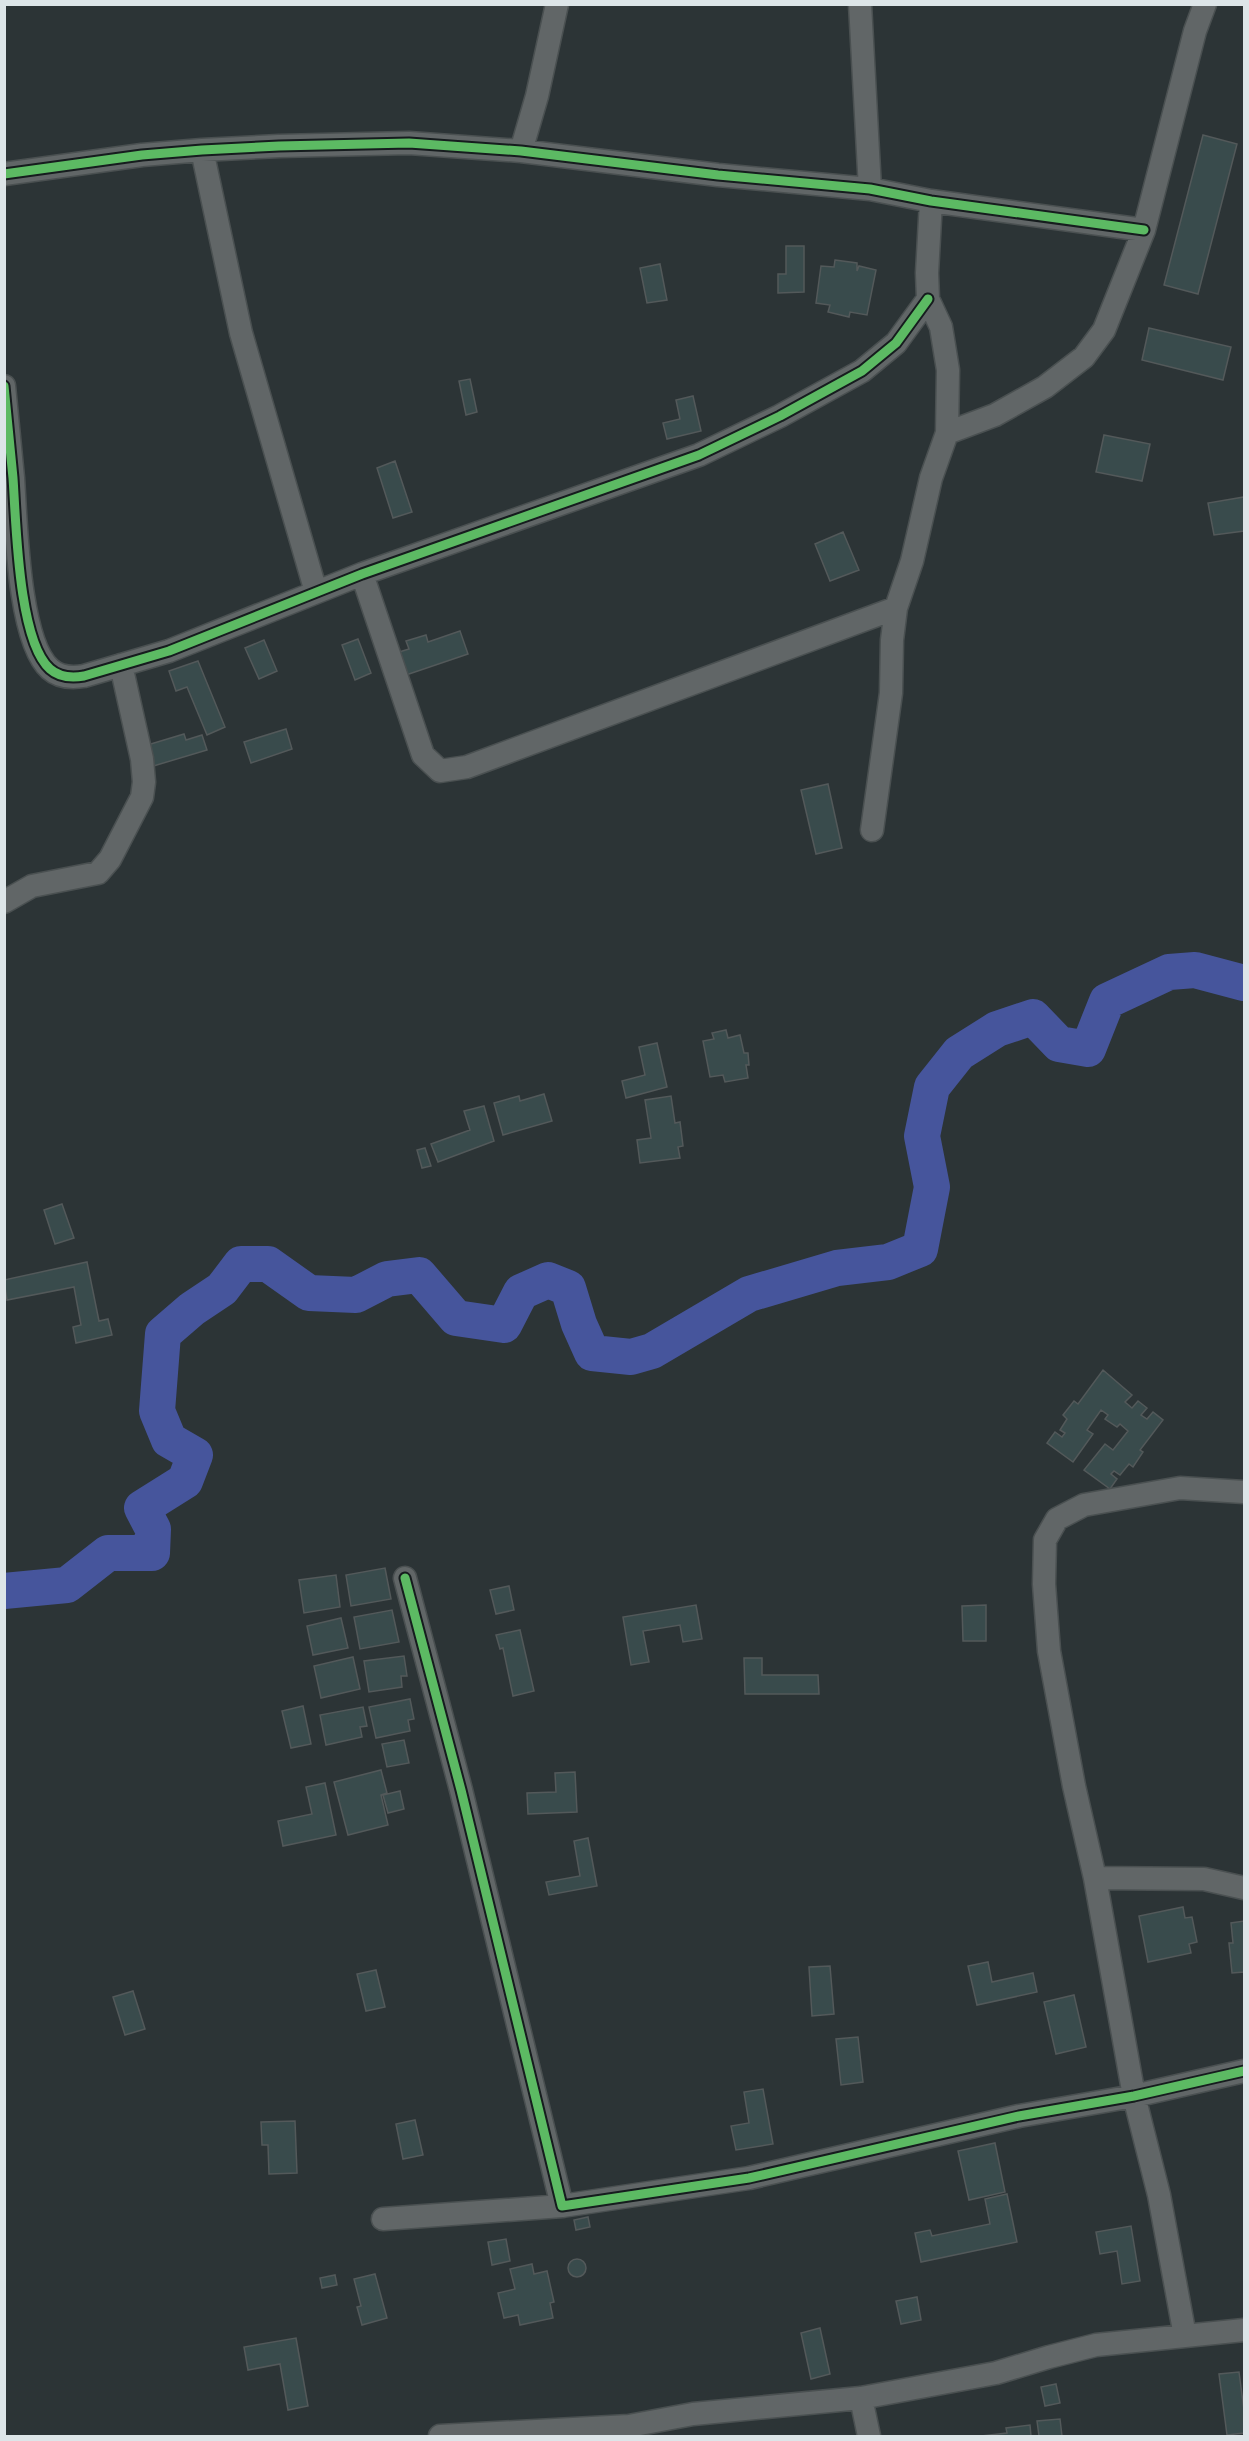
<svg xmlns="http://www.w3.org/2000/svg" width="1249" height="2441" viewBox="0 0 1249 2441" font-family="'Noto Serif',serif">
  <rect width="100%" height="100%" fill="#2c3436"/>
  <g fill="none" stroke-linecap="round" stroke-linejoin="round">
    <path stroke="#46559c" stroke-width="36" d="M4,1591L67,1585L108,1553H152L153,1529L142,1508L185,1481L195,1455L169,1440L157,1411L163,1334L192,1309L222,1289L241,1264H268L309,1293L356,1295L387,1279L419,1275L456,1318L504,1325L521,1292L548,1280L568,1288L579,1324L592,1353L631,1357L652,1351L749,1294L837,1268L888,1262L920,1249L932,1187L922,1136L932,1087L959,1053L997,1029L1033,1017L1059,1044L1088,1049L1107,1001L1169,972L1195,970L1244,983"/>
  </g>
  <path fill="#394b4c" stroke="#53595a" stroke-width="1.5" d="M1203,135L1237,144L1198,294L1164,285Z
    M786,246H804V292L778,293V274H786Z
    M835,260L857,263V271L859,266L876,270L867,315L850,312L849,317L828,312L830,305L816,303L821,266L834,267Z
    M660,264L667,300L647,303L640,268Z
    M1149,328L1231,347L1223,380L1142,360Z
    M470,379L477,412L466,415L459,381Z
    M693,396L701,431L667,439L663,423L680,419L676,400Z
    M1104,435L1150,444L1142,481L1096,472Z
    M395,461L412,512L393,518L377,468Z
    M1244,497V531L1214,535L1208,503Z
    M843,532L859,570L830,581L815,544Z
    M460,631L468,654L406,675L399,652L409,649L406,641L426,635L428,642Z
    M358,639L371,673L355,680L342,645Z
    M264,640L277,671L259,679L245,648Z
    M198,661L225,727L207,735L187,687L176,691L169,671Z
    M286,729L292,749L251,763L244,742Z
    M184,734L186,740L202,735L207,750L150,767L144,746Z
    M828,784L842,848L816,854L801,790Z
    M726,1030L728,1038L740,1035L744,1053H748L749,1065H746L748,1078L725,1082L723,1075L710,1077L703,1041L714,1039L712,1033Z
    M657,1043L667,1087L626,1098L622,1081L645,1075L639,1047Z
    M544,1094L552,1121L503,1135L494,1103L519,1096L520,1101Z
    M671,1096L675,1123L680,1122L683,1146L678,1147L680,1158L640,1163L637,1140L651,1138L645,1100Z
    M484,1106L494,1141L438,1162L431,1144L470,1130L464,1111Z
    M425,1148L431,1166L422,1168L417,1150Z
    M62,1204L74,1238L55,1244L44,1210Z
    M87,1262L99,1321L108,1319L112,1335L76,1343L73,1327L81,1325L74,1287L7,1300L4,1280Z
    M1103,1370L1132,1395L1125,1402L1132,1408L1138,1401L1147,1408L1141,1415L1147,1419L1153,1412L1163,1420L1140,1450L1143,1452L1133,1467L1129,1464L1120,1475L1114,1471L1111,1474L1117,1479L1110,1489L1084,1470L1105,1444L1113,1450L1128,1431L1120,1424L1117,1427L1105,1419L1108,1415L1101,1410L1087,1430L1093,1434L1073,1462L1047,1443L1055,1432L1062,1437L1065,1433L1060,1430L1067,1419L1063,1415L1074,1401L1078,1404Z
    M385,1568L391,1599L351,1606L346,1575Z
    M336,1575L340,1607L304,1613L299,1580Z
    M509,1586L514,1610L496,1614L490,1590Z
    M696,1605L702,1639L683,1642L680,1625L643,1631L649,1662L631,1665L623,1617Z
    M986,1605V1641H963L962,1606Z
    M392,1610L399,1642L360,1649L354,1617Z
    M341,1618L348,1648L313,1655L307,1626Z
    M520,1630L534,1691L513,1696L503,1648L500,1649L496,1635Z
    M404,1656L407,1676H401L402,1687L369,1692L364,1661Z
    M353,1657L360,1689L321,1698L314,1666Z
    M744,1658H762V1675H818L819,1694H745Z
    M410,1699L414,1719L408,1720L410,1731L376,1738L369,1707Z
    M303,1706L311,1744L291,1748L282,1711Z
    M363,1707L367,1726L360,1727L362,1737L326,1745L320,1715Z
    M404,1740L409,1763L387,1767L382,1744Z
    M381,1770L387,1793L381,1795L388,1825L348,1835L334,1782Z
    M575,1772L577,1812L528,1814L527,1793L556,1792L555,1773Z
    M325,1783L336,1835L283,1846L278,1821L312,1814L306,1787Z
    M400,1791L404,1809L388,1813L383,1795Z
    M588,1838L597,1886L549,1895L546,1882L580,1876L574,1841Z
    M1183,1907L1185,1918L1192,1917L1197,1942L1189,1944L1191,1953L1148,1962L1139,1916Z
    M1244,1921V1972L1232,1973L1229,1943H1233L1231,1923Z
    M988,1962L992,1982L1033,1973L1037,1992L977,2005L968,1966Z
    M830,1966L834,2014L812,2016L809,1967Z
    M376,1970L385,2007L366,2011L357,1974Z
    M133,1991L145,2029L125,2035L113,1997Z
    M1074,1995L1086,2047L1056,2054L1044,2002Z
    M858,2037L863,2082L841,2085L836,2039Z
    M763,2089L773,2144L736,2150L731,2126L749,2123L744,2092Z
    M415,2120L423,2155L403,2159L396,2124Z
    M295,2121L297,2173L269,2174L268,2145H262L261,2122Z
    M995,2143L1005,2192L969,2200L958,2151Z
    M1007,2194L1017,2242L921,2262L915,2233L930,2230L932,2236L990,2224L985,2199Z
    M588,2217L590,2227L576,2230L574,2220Z
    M1131,2226L1140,2281L1122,2284L1117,2251L1100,2254L1096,2232Z
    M506,2239L510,2261L492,2265L488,2242Z
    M568 2268a9 9 0 1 1 18 0a9 9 0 1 1-18 0Z
    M532,2264L534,2274L547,2271L554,2302L550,2303L553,2318L520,2325L518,2315L504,2318L498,2293L515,2289L510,2269Z
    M375,2274L387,2318L362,2325L357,2307L361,2306L354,2279Z
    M335,2275L337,2285L322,2288L320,2278Z
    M917,2297L921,2320L901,2324L896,2301Z
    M820,2328L830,2374L811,2379L801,2333Z
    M296,2338L308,2406L288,2410L280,2364L248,2370L244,2347Z
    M1239,2372L1244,2410V2433L1227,2435L1219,2374Z
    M1056,2384L1060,2403L1045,2406L1041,2387Z
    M1060,2419L1062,2436H1039L1037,2421Z
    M1030,2425L1031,2436H981L1007,2433L1006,2428Z"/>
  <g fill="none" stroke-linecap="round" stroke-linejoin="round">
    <defs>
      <path id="minor" d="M860,4L870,189
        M202,150L241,333L316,592
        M521,151L537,96L557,4
        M4,174L142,155L202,150L279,146L409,143L521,151L718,175L870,189L931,201L1144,230
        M4,386C7,417 10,447 13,478C16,520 18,641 50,669C60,678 72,678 84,676L169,651L362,574L699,455L780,416L862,371L896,343L928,299
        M947,433L995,415L1045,387L1084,357L1104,330L1144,230L1195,31L1205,4
        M362,574L423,755L440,771L467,767L896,608
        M872,830L891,693L892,640L896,608L912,561L931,478L947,433L948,370L941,327L928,299L927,273L931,201
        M4,902L32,886L98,873L110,859L142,797L144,782L142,759L121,665
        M1244,1492L1180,1488L1084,1505L1057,1519L1045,1540L1044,1584L1049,1651L1074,1786L1095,1878L1204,1879L1244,1888
        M405,1578L461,1790L562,2206L749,2178L1019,2116L1134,2096L1244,2071
        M1095,1878L1134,2096L1159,2195L1185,2336
        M383,2219L562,2206
        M861,2398L869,2436
        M440,2436L629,2426L693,2414L861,2398L996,2373L1049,2357L1096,2345L1244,2330"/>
    </defs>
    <use href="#minor" stroke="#4a5051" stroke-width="25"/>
    <use href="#minor" stroke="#616667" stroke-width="22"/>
    <defs>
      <path id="cycleway" d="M4,174L142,155L202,150L279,146L409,143L521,151L718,175L870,189L931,201L1144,230
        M4,386C7,417 10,447 13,478C16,520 18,641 50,669C60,678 72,678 84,676L169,651L362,574L699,455L780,416L862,371L896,343L928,299
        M405,1578L461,1790L562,2206L749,2178L1019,2116L1134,2096L1244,2071"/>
    </defs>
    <use href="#cycleway" stroke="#161c1e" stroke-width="13"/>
    <use href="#cycleway" stroke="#5cba63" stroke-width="9"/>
  </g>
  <rect width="1249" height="2441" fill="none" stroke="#dde5e8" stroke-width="12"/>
</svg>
